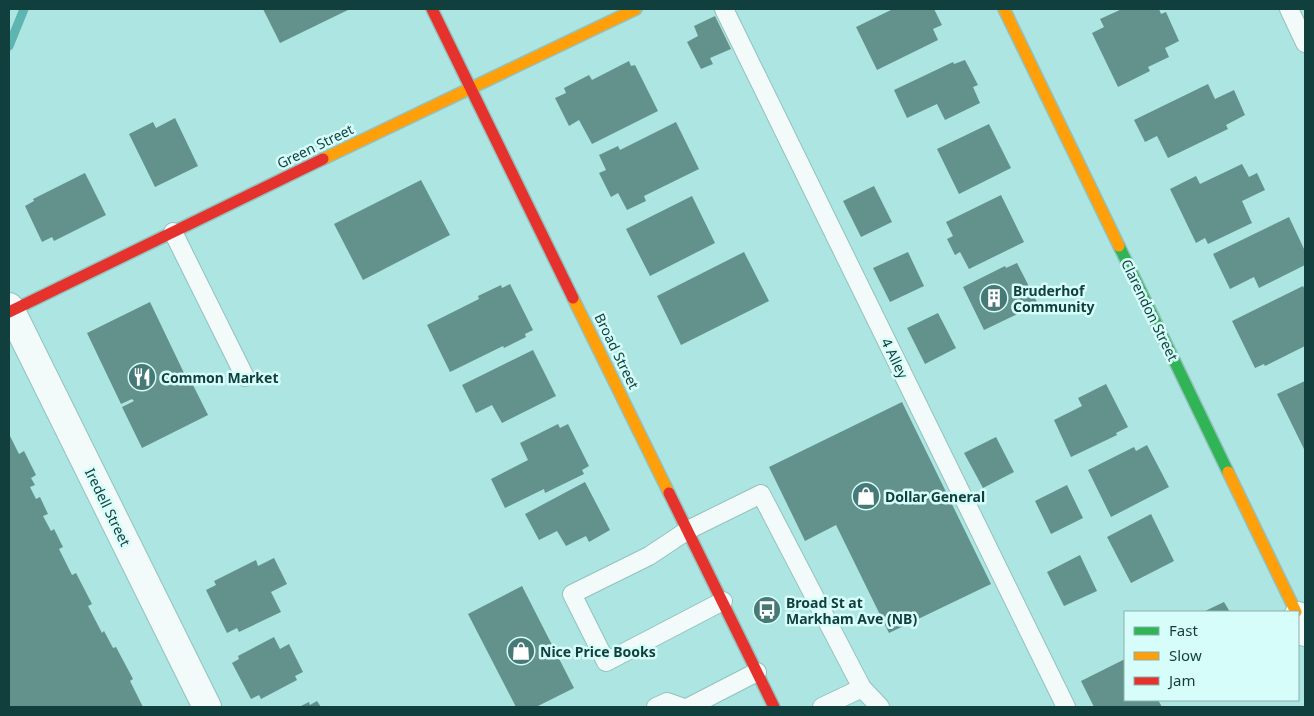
<svg xmlns="http://www.w3.org/2000/svg" width="1314" height="716" viewBox="0 0 1314 716" font-family="'Noto Sans',sans-serif">
  <rect width="100%" height="100%" fill="#ace5e1"/>
  <g fill="none" stroke-linecap="round" stroke-linejoin="round">
    <path stroke="#5eb4b0" stroke-width="9" d="M9,46L24,9"/>
  </g>
  <path fill="#63928c" d="M263,9H350L280,43Z
    M893,9H934L942,25L933,29L938,40L877,70L856,27Z
    M1122,9H1159L1161,14L1166,12L1179,41L1165,48L1169,57L1148,67L1150,71L1118,87L1092,33L1104,27L1100,19Z
    M715,16L731,49L710,58L713,64L701,69L687,42L698,36L694,26Z
    M965,60L978,85L973,87L980,103L945,120L937,104L907,118L894,90L953,62L954,64Z
    M629,61L631,66L635,65L658,111L592,144L579,120L569,126L555,98L566,93L564,88L589,75L592,80Z
    M1208,84L1215,99L1234,90L1245,115L1226,125L1228,129L1168,158L1157,136L1145,142L1134,120Z
    M175,118L198,166L155,187L129,134L153,122L156,128Z
    M676,122L699,169L644,196L646,201L627,210L618,193L611,197L599,173L606,170L599,155L618,146L620,150Z
    M989,124L1011,168L959,194L937,149Z
    M1242,164L1249,177L1257,173L1265,190L1242,201L1252,223L1208,244L1205,238L1196,243L1170,189L1196,176L1200,184Z
    M85,173L106,215L54,241L52,237L42,242L25,206L34,201L33,199Z
    M421,180L450,235L363,280L334,224Z
    M874,186L892,222L861,237L843,201Z
    M1001,195L1024,242L969,269L960,252L955,255L947,239L953,236L946,222Z
    M692,196L715,243L650,276L626,229Z
    M1289,217L1305,251V265L1259,288L1254,277L1230,289L1213,254Z
    M744,252L769,301L681,345L657,296Z
    M908,252L924,286L890,302L873,268Z
    M1017,263L1037,302L1025,308L1026,310L984,330L963,287L1005,266L1006,268Z
    M510,284L533,330L525,334L526,337L504,348L503,346L450,372L427,325L479,299L478,296L501,285L502,288Z
    M1303,286L1305,290V346L1265,366L1264,364L1255,368L1232,321Z
    M150,302L184,373L173,379L174,382L188,375L208,415L142,448L122,407L134,401L132,399L121,404L87,333Z
    M938,313L956,348L925,364L907,328Z
    M533,350L556,396L502,423L492,405L476,413L462,385Z
    M1305,381V448L1304,449L1277,394Z
    M1106,384L1128,427L1116,433L1117,435L1071,457L1054,420L1082,406L1078,398Z
    M902,402L991,584L889,633L836,525L805,541L769,467Z
    M558,424L560,428L568,424L589,466L582,470L584,474L545,493L544,489L505,508L491,479L528,460L520,443Z
    M9,434L19,454L24,451L36,475L31,478L35,485L30,487L36,499L40,497L48,514L43,516L51,531L54,529L63,547L59,549L72,575L76,573L92,604L88,606L102,633L104,631L113,648L116,647L133,679L130,681L143,707H9Z
    M996,437L1014,472L983,488L964,453Z
    M1147,445L1169,487L1111,517L1088,470L1134,447L1136,451Z
    M585,482L610,530L589,542L586,536L566,546L557,531L539,540L525,514Z
    M1067,485L1083,518L1051,534L1035,501Z
    M1151,514L1174,561L1131,583L1107,537Z
    M1080,555L1097,591L1064,606L1047,572Z
    M274,558L287,584L271,592L281,612L239,632L237,628L227,633L206,590L216,585L214,581L256,560L258,566Z
    M522,586L574,688L536,707H516L468,614Z
    M1224,602L1230,612H1203Z
    M274,637L280,649L289,644L303,672L295,676L297,680L261,699L259,695L251,699L232,663L239,659L238,656Z
    M1125,659V700H1158L1162,707H1094L1081,681Z
    M317,701L321,707H299L309,702L310,705Z"/>
  <g fill="none" stroke-linecap="round" stroke-linejoin="round">
    <defs>
      <path id="lane" d="M724,9L1066,707
        M1289,9L1305,43
        M173,232L245,377
        M723,601L606,662L572,594L649,556L688,530L761,494L862,688L822,707
        M862,688L880,707
        M656,707L667,702L681,707
        M689,707L757,672"/>
      <path id="street" d="M9,307L207,707
        M1298,616L1305,632"/>
      <path id="fast" d="M1119,246L1228,472"/>
      <path id="slow" d="M1004,9L1119,246
        M323,159L636,9
        M573,298L669,493
        M1228,472L1296,612"/>
      <path id="jam" d="M432,9L573,298
        M9,312L323,159
        M669,493L774,707"/>
    </defs>
    <use href="#lane" stroke="#93c2be" stroke-width="20"/>
    <use href="#street" stroke="#93c2be" stroke-width="30"/>
    <use href="#fast" stroke="#93c2be" stroke-width="14"/>
    <use href="#slow" stroke="#93c2be" stroke-width="14"/>
    <use href="#jam" stroke="#93c2be" stroke-width="14"/>
    <use href="#lane" stroke="#f3fbfa" stroke-width="18"/>
    <use href="#street" stroke="#f3fbfa" stroke-width="28"/>
    <use href="#fast" stroke="#30b455" stroke-width="11"/>
    <use href="#slow" stroke="#ff9f0a" stroke-width="11"/>
    <use href="#jam" stroke="#e5322d" stroke-width="11"/>
  </g>
  <defs>
    <symbol id="building-disc" viewBox="-11 -11 22 22"><circle r="9.5" fill="#477976" stroke="#d7fdfa"/><path d="M-4-6H4V6H1V3H-1V6H-4ZM-2.5-4.3h1.7v1.8h-1.7ZM.8-4.3h1.7v1.8H.8ZM-2.5-1h1.7V.8h-1.7ZM.8-1h1.7V.8H.8Z" fill="#fff"/></symbol>
    <symbol id="restaurant-disc" viewBox="-11 -11 22 22"><circle r="9.5" fill="#477976" stroke="#d7fdfa"/><path d="M-5-6h1v4h1v-4h1v4h1v-4h1v5L-1.5 .5V6h-2V.5L-5-1ZM5-6V6H3V1.5H1.5Q1.5-4 5-6Z" fill="#fff"/></symbol>
    <symbol id="shop-disc" viewBox="-11 -11 22 22"><circle r="9.5" fill="#477976" stroke="#d7fdfa"/><path d="M-5-2.5h2.3a2.7 3.5 0 0 1 5.4 0H5L5.5 6h-11ZM-1.5-2.5h3a1.5 2.3 0 0 0-3 0Z" fill="#fff"/></symbol>
    <symbol id="bus-disc" viewBox="-11 -11 22 22"><circle r="9.5" fill="#477976" stroke="#d7fdfa"/><path d="M-5-6H5V4H4V6H2V4H-2V6H-4V4H-5ZM-3.5-4V0h7V-4ZM-3.5 1.2v1.5H-2V1.2ZM2 1.2v1.5H3.5V1.2Z" fill="#fff"/></symbol>
  </defs>
  <g fill-rule="evenodd">
    <use href="#building-disc" x="978" y="282" width="32" height="32"/>
    <use href="#restaurant-disc" x="126" y="361" width="32" height="32"/>
    <use href="#shop-disc" x="850" y="480" width="32" height="32"/>
    <use href="#bus-disc" x="751" y="594" width="32" height="32"/>
    <use href="#shop-disc" x="505" y="635" width="32" height="32"/>
  </g>
  <g text-anchor="middle" dominant-baseline="central" stroke-width="5" stroke-linejoin="round" paint-order="stroke">
    <g font-size="14" fill="#113f3d" stroke="#d7fdfa">
      <text transform="translate(315 146) rotate(-26)">Green Street</text>
      <text transform="translate(1150 310) rotate(64)">Clarendon Street</text>
      <text transform="translate(617 351) rotate(64)">Broad Street</text>
      <text transform="translate(895 358) rotate(64)">4 Alley</text>
      <text transform="translate(108 507) rotate(64)">Iredell Street</text>
    </g>
    <g font-size="14" font-weight="bold" fill="#113f3d" stroke="#d7fdfa" text-anchor="start">
      <text x="1013" y="290">Bruderhof<tspan x="1013" dy="16">Community</tspan></text>
      <text x="161" y="377">Common Market</text>
      <text x="885" y="496">Dollar General</text>
      <text x="786" y="602">Broad St at<tspan x="786" dy="16">Markham Ave (NB)</tspan></text>
      <text x="540" y="651">Nice Price Books</text>
    </g>
  </g>
  <rect width="1314" height="716" fill="none" stroke="#113f3d" stroke-width="20"/>
  <rect x="1124" y="611" width="175" height="90" fill="#d7fdfa" stroke="#88b1ae"/>
  <rect x="1134" y="627" width="25" height="8" fill="#30b455" stroke="#88b1ae"/>
  <text x="1169" y="636" font-size="15" fill="#113f3d">Fast</text>
  <rect x="1134" y="652" width="25" height="8" fill="#ff9f0a" stroke="#88b1ae"/>
  <text x="1169" y="661" font-size="15" fill="#113f3d">Slow</text>
  <rect x="1134" y="677" width="25" height="8" fill="#e5322d" stroke="#88b1ae"/>
  <text x="1169" y="686" font-size="15" fill="#113f3d">Jam</text>
</svg>
